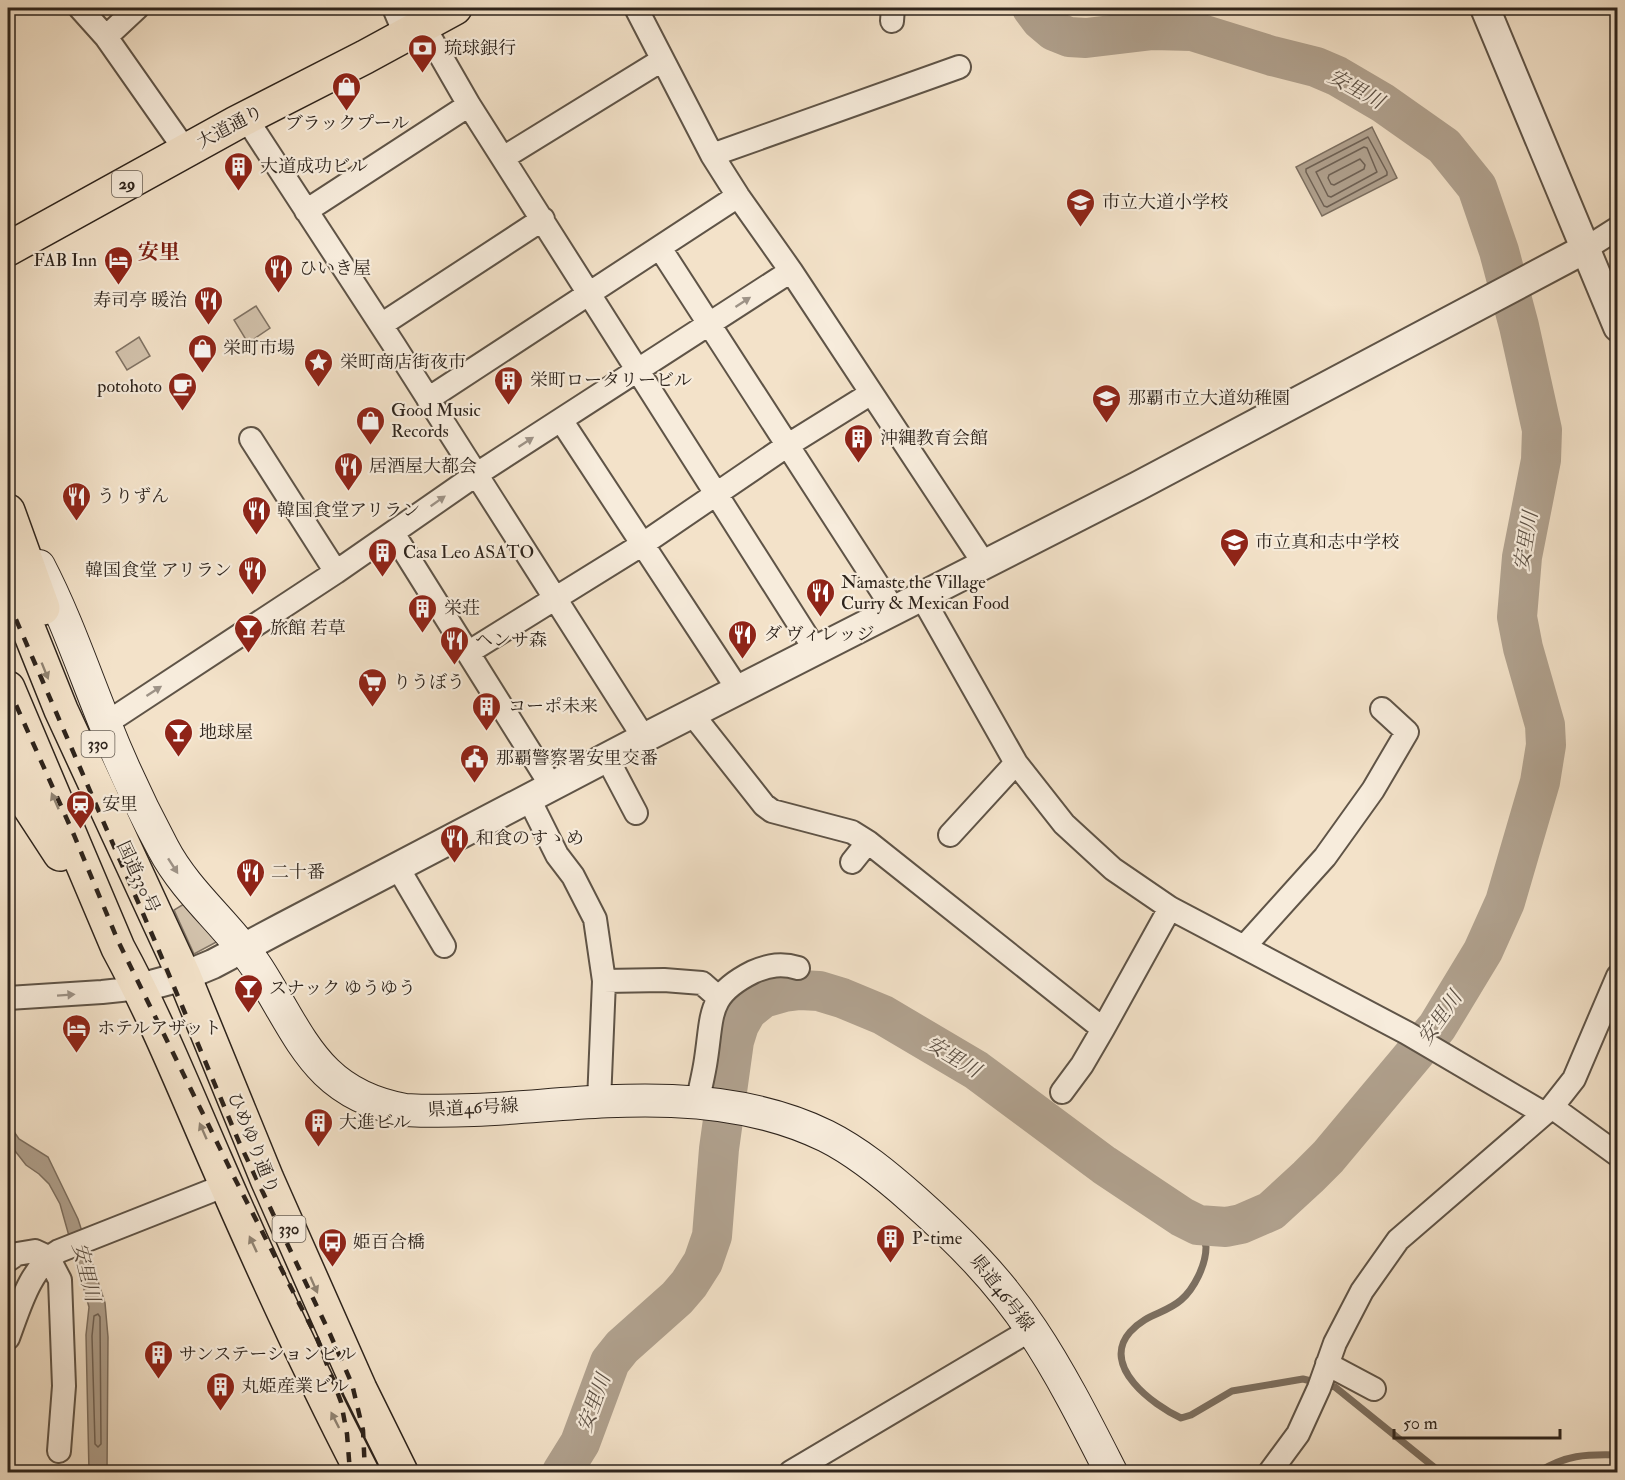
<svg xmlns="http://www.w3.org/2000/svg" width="1625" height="1480" viewBox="0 0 1625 1480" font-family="'IM FELL Double Pica','Noto Serif JP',serif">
  <rect width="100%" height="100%" fill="#f3e2c9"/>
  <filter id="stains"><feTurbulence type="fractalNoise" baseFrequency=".00333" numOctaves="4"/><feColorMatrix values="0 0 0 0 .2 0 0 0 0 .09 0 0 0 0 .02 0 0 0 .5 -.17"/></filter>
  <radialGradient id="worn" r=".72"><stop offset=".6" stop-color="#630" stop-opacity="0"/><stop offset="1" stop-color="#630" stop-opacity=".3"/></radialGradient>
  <path fill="#d2c2ac" stroke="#807364" stroke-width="1.5" d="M256,306L270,328L248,343L234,320Z
    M139,337L150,356L127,370L116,352Z
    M184,904L222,939L194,954L174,910Z"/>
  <path fill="#b0a18e" stroke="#7c6f60" stroke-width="1.5" d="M1372,127L1397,178L1322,216L1296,167Z
    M8,1123L19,1139L48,1157L78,1219L105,1303L108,1337L107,1472H89L86,1335L89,1307L60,1204L49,1184L39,1174L26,1165L8,1142Z"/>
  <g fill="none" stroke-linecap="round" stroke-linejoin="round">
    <path stroke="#6f6255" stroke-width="1.5" d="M1368,137L1387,172V175L1327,207L1324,206L1306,172V169Z
      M1364,147L1367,148L1377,172L1331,197L1328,196L1316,172Z
      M1360,159L1365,165L1364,169L1334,185L1331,184L1328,178L1329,175Z
      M98,1314L100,1317L101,1444L98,1447L95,1444L92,1336L94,1316Z"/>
    <path stroke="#7c6f60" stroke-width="7" d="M1198,1225C1201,1232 1205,1240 1206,1247C1206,1265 1194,1289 1181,1300C1165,1314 1147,1313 1130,1332C1100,1366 1153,1405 1181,1418L1191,1415L1232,1391L1303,1379L1335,1387L1440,1472
      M1538,1472C1566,1455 1585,1454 1618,1455"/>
    <path stroke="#b0a18e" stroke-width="40" d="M562,1472L580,1443L610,1362L622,1347L677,1298L689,1284L703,1262L712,1236L719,1149L734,1041L739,1025L747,1011L763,998L784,992L800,990L819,991L842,998L883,1015L976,1070L1104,1165L1182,1217L1198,1225L1226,1227L1241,1224L1271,1211L1308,1177L1328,1157L1437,1027L1483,951L1505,902L1540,782L1546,745L1545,725L1523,648L1517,617L1522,557L1541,460L1542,430L1519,326L1499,251L1477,187L1444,146L1383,103L1337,76L1316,67L1272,56L1192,31L1153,30L1086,38L1069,37L1054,31L1041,20L1032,8"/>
    <defs>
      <path id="minor" d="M80,8L106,37L186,151
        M394,8L405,34
        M636,8L712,155L738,196L791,271L985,565
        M892,21L893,8
        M423,25L469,105L816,651
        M106,37L137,8
        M246,118L394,345L644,738
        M712,155L959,67
        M503,158L662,60
        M306,211L469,105
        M660,248L894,610
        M1585,249L1618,228
        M381,325L543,219
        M428,399L738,196
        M561,420L739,691
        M251,439L336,572
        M393,533L552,787
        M922,597L1016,763L1064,824L1113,869L1170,908L1407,1033L1543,1113
        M469,652L643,544L788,445L870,394
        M693,715L764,805L772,811L852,832L868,842L1103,1029L1170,908
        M105,724L336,572L477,474L791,271
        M607,758L636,813
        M529,799L557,855L573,876L595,919L604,981L599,1102
        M950,835L1016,763
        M852,862L868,842
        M398,868L444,946
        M1244,947L1325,857L1373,790L1407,732L1382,709
        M604,981L664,980L702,983L719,998
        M8,998L102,992L140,988
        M1062,1092L1082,1065L1103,1029
        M697,1104C700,1088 704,1074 706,1059C713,1013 707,995 753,972C769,965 782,963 798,968
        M1552,1107L1574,1079L1618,976
        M8,1260L17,1254L35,1251L48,1257L60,1280L64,1386L59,1451
        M8,1338C19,1309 30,1267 59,1251L226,1185
        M1327,1364L1374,1389
        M791,1472L1032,1329
        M1270,1472L1298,1434L1319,1388L1335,1343L1362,1291L1398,1240L1552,1107L1618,1155"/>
      <path id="tertiary" d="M1485,8L1618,327
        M140,988L184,976L213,964L281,928L644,738L1138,486L1585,249"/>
      <path id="secondary" d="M39,566C65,616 83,669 104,721C121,764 141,807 163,848C187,894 230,926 258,969C301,1036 316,1094 405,1110C494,1115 583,1097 672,1101C723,1103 779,1113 826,1136C858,1152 887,1176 914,1200C958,1239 999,1280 1032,1330C1062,1375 1087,1425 1111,1472"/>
      <path id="primary" d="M8,249L236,123L365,57L455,8"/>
      <path id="trunk" d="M8,511L43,608
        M8,578L61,710L184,976L267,1179L360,1389L401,1472
        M8,688L118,948C155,1016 184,1088 215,1159C261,1265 309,1370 362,1472
        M8,758L28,805L60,854"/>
    </defs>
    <use href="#minor" stroke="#5f5447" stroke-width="26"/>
    <use href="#tertiary" stroke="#5f5447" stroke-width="32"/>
    <use href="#secondary" stroke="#2e241c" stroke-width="34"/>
    <use href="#primary" stroke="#2e241c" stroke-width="36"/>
    <use href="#trunk" stroke="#2e241c" stroke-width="36"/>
    <use href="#minor" stroke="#f7ecdc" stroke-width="22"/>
    <use href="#tertiary" stroke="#f7ecdc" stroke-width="28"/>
    <use href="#secondary" stroke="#f7ecdc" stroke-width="32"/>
    <use href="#primary" stroke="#f3e2c9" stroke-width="33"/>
    <use href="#trunk" stroke="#f3e2c9" stroke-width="33"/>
    <path stroke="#2e241c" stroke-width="4.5" stroke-dasharray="10 10" stroke-linecap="butt" d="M8,601L154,939L239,1142L330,1334L352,1384L363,1430L365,1472
      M8,687L74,835L118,941L235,1179L317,1338L341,1402L347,1434L350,1472"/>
  </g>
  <defs><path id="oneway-solid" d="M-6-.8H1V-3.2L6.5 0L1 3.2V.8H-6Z" transform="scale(1.5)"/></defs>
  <g fill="#9d9286">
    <use href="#oneway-solid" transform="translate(743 302) rotate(-33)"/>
    <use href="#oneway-solid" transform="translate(526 442) rotate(-33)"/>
    <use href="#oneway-solid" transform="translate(438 501) rotate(-35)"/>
    <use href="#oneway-solid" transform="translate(154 691) rotate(-33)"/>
    <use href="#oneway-solid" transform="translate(173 866) rotate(57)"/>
    <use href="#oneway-solid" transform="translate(66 995) rotate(-4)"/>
  </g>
  <g fill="#908372">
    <use href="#oneway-solid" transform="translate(45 671) rotate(68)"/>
    <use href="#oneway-solid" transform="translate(55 801) rotate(-114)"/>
    <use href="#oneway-solid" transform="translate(203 1131) rotate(-114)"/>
    <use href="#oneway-solid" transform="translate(253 1244) rotate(-115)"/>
    <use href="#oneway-solid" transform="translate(314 1285) rotate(66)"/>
    <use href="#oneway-solid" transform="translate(335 1420) rotate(-117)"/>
  </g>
  <defs>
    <symbol id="bank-pin" viewBox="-11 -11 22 30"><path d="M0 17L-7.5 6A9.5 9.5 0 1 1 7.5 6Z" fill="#8f2418" stroke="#f7ecdc"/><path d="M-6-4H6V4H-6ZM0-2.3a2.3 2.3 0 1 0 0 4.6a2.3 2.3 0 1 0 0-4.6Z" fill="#fff"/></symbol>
    <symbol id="shop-pin" viewBox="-11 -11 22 30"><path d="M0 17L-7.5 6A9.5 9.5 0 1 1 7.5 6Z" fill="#8f2418" stroke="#f7ecdc"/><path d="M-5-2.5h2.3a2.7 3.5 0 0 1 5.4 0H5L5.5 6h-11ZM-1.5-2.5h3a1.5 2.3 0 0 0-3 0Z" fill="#fff"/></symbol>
    <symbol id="building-pin" viewBox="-11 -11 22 30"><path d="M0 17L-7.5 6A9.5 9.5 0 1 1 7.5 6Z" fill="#8f2418" stroke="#f7ecdc"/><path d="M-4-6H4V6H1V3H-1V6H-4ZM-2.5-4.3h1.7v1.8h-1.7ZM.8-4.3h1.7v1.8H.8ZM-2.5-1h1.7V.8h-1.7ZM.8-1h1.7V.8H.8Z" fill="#fff"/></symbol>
    <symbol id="school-pin" viewBox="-11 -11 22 30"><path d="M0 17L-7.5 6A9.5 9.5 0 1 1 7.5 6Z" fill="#8f2418" stroke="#f7ecdc"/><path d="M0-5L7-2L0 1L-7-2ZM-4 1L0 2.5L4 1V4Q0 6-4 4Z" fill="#fff"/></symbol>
    <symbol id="hotel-pin" viewBox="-11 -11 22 30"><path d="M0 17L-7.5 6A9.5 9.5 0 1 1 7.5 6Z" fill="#8f2418" stroke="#f7ecdc"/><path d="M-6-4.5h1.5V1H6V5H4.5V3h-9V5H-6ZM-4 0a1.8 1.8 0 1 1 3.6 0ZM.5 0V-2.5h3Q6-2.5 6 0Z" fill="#fff"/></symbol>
    <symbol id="restaurant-pin" viewBox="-11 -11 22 30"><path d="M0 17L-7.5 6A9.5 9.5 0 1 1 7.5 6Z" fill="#8f2418" stroke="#f7ecdc"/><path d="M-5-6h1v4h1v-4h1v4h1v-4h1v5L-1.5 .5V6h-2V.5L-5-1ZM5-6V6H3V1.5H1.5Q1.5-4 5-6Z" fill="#fff"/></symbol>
    <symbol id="sight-pin" viewBox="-11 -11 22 30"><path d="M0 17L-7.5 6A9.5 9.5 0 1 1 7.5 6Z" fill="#8f2418" stroke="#f7ecdc"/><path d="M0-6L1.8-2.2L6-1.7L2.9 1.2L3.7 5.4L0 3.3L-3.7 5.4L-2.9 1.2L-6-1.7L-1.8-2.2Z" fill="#fff"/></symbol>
    <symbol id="cafe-pin" viewBox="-11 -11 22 30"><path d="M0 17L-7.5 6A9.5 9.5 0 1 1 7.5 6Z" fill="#8f2418" stroke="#f7ecdc"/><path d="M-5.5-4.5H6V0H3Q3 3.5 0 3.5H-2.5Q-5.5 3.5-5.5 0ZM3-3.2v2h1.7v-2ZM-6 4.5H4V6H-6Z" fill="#fff"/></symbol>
    <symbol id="bar-pin" viewBox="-11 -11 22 30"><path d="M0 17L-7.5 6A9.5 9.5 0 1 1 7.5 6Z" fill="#8f2418" stroke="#f7ecdc"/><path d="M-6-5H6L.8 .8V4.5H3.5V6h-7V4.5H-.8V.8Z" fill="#fff"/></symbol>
    <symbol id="supermarket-pin" viewBox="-11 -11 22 30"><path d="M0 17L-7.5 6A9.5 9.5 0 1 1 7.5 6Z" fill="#8f2418" stroke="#f7ecdc"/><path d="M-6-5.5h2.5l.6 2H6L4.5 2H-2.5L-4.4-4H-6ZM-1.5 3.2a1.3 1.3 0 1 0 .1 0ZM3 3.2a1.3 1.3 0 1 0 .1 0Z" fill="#fff"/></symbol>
    <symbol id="civic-pin" viewBox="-11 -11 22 30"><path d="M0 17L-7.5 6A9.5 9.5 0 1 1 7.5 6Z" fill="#8f2418" stroke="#f7ecdc"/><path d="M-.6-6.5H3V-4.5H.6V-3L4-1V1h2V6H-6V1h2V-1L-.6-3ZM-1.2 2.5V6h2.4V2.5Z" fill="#fff"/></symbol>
    <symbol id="station-pin" viewBox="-11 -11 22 30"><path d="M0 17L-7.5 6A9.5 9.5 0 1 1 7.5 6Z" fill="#8f2418" stroke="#f7ecdc"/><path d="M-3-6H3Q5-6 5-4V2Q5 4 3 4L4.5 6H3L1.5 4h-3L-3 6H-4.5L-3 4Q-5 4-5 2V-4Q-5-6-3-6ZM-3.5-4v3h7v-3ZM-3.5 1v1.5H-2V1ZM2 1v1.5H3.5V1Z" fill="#fff"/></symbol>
    <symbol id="bus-pin" viewBox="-11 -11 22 30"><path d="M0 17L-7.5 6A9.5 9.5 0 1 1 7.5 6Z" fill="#8f2418" stroke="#f7ecdc"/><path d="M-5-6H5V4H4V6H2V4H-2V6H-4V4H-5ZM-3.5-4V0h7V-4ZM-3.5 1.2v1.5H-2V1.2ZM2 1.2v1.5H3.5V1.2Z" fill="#fff"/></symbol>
  </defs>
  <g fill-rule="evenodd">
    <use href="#bank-pin" x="406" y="32" width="33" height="45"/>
    <use href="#shop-pin" x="330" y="70" width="33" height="45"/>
    <use href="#building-pin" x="222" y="150" width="33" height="45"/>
    <use href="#school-pin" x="1064" y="186" width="33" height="45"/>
    <use href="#hotel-pin" x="102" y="244" width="33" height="45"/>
    <use href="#restaurant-pin" x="262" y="252" width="33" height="45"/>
    <use href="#restaurant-pin" x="192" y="284" width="33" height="45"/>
    <use href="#shop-pin" x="186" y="332" width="33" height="45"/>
    <use href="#sight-pin" x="302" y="346" width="33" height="45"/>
    <use href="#building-pin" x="492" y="364" width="33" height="45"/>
    <use href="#cafe-pin" x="166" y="370" width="33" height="45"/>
    <use href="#school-pin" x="1090" y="382" width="33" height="45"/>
    <use href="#shop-pin" x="354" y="404" width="33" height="45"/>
    <use href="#building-pin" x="842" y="422" width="33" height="45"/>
    <use href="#restaurant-pin" x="332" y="450" width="33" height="45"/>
    <use href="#restaurant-pin" x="60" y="480" width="33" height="45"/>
    <use href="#restaurant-pin" x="240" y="494" width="33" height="45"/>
    <use href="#school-pin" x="1218" y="526" width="33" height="45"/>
    <use href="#building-pin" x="366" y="536" width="33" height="45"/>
    <use href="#restaurant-pin" x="236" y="554" width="33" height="45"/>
    <use href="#restaurant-pin" x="804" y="576" width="33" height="45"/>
    <use href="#building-pin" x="406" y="592" width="33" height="45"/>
    <use href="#bar-pin" x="232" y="612" width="33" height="45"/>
    <use href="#restaurant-pin" x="726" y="618" width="33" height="45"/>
    <use href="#restaurant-pin" x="438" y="624" width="33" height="45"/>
    <use href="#supermarket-pin" x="356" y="666" width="33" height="45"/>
    <use href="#building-pin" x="470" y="690" width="33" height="45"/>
    <use href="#bar-pin" x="162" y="716" width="33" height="45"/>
    <use href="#civic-pin" x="458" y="742" width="33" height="45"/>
    <use href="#station-pin" x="64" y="788" width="33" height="45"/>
    <use href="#restaurant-pin" x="438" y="822" width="33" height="45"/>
    <use href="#restaurant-pin" x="234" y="856" width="33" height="45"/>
    <use href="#bar-pin" x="232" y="972" width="33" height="45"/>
    <use href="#hotel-pin" x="60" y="1012" width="33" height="45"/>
    <use href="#building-pin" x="302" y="1106" width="33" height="45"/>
    <use href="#building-pin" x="874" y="1222" width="33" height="45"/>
    <use href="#bus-pin" x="316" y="1226" width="33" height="45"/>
    <use href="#building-pin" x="142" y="1338" width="33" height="45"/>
    <use href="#building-pin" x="204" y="1370" width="33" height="45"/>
  </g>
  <g text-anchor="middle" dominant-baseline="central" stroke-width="4.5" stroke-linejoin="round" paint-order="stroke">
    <g fill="#f7ecdc" stroke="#6a6056" stroke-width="1.5">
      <rect x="112" y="171" width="30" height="26" rx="4.5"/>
      <rect x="81.5" y="731" width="33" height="26" rx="4.5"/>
      <rect x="272.5" y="1216" width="33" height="26" rx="4.5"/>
    </g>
    <g font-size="16" font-weight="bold" fill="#2e241c">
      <text x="127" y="184">29</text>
      <text x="98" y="744">330</text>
      <text x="289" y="1229">330</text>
    </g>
    <g font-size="18" fill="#2e241c" stroke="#f7ecdc" text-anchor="start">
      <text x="444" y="48">琉球銀行</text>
      <text x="347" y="123" text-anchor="middle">ブラックプール</text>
      <text x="260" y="166">大道成功ビル</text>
      <text x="1102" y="202">市立大道小学校</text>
      <text x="97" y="260" text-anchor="end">FAB Inn</text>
      <text x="299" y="268">ひいき屋</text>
      <text x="187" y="300" text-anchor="end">寿司亭 暖治</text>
      <text x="223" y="348">栄町市場</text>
      <text x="340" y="362">栄町商店街夜市</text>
      <text x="530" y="380">栄町ロータリービル</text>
      <text x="162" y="386" text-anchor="end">potohoto</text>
      <text x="1128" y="398">那覇市立大道幼稚園</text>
      <text x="391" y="410">Good Music<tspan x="391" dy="21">Records</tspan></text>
      <text x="880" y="438">沖縄教育会館</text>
      <text x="369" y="466">居酒屋大都会</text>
      <text x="97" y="496">うりずん</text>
      <text x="277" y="510">韓国食堂アリラン</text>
      <text x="1255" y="542">市立真和志中学校</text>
      <text x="403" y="552">Casa Leo ASATO</text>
      <text x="232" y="570" text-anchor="end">韓国食堂 アリラン</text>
      <text x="841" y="582">Namaste the Village<tspan x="841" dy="21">Curry &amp; Mexican Food</tspan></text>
      <text x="444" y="608">栄荘</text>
      <text x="270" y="628">旅館 若草</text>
      <text x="764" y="634">ダ ヴィレッジ</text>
      <text x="475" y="640">ヘンサ森</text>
      <text x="393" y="682">りうぼう</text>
      <text x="508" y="706">コーポ未来</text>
      <text x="199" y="732">地球屋</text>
      <text x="496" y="758">那覇警察署安里交番</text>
      <text x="102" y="804">安里</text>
      <text x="476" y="838">和食のすゝめ</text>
      <text x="271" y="872">二十番</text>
      <text x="269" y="988">スナック ゆうゆう</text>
      <text x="97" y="1028">ホテルアザット</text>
      <text x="339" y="1122">大進ビル</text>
      <text x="912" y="1238">P-time</text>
      <text x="353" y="1242">姫百合橋</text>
      <text x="179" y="1354">サンステーションビル</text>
      <text x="241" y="1386">丸姫産業ビル</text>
    </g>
    <g font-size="18" fill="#2e241c" stroke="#f7ecdc">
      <text transform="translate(230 127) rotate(-28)">大道通り</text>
      <text transform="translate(138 877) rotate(65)">国道330号</text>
      <text transform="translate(473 1108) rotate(-3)">県道46号線</text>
      <text transform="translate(253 1143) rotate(68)">ひめゆり通り</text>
      <text transform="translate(1002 1293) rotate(52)">県道46号線</text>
    </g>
    <g font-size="20" font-style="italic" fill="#5c5044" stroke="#f7ecdc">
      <text transform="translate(1356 89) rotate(29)">安里川</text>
      <text transform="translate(1526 541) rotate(-81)">安里川</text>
      <text transform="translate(1440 1018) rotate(-55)">安里川</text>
      <text transform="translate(953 1057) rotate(31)">安里川</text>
      <text transform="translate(86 1272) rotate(76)">安里川</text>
      <text transform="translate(594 1403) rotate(-70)">安里川</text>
    </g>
    <g font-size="21" font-weight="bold" fill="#7a1f14" stroke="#f7ecdc">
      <text x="159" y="252">安里</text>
    </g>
  </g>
  <rect width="1625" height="1480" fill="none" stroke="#f3e2c9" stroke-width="30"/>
  <rect x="9" y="9" width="1607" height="1462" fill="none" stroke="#2e241c" stroke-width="3"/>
  <rect x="15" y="15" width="1595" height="1450" fill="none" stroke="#2e241c" stroke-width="1.5"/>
  <path d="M1394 1429v9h166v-9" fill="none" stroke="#2e241c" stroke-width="3"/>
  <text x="1403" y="1429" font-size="18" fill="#2e241c" stroke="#f7ecdc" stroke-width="4.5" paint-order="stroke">50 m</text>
  <rect width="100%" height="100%" filter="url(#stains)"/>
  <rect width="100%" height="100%" fill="url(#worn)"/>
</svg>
